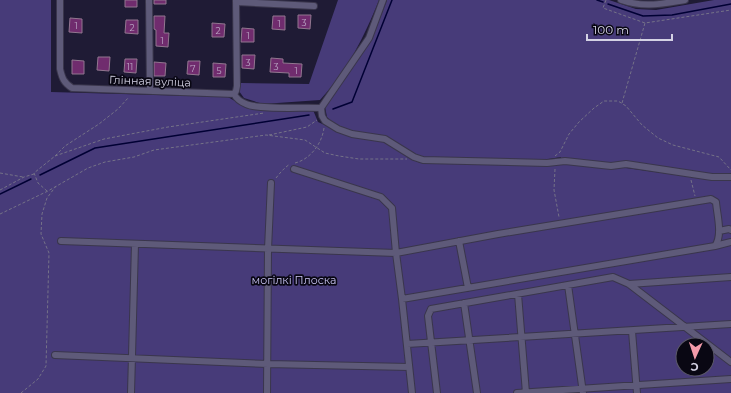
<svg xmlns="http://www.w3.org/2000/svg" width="731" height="393" viewBox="0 0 731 393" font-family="Montserrat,sans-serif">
  <rect width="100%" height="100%" fill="#1f1b35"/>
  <path fill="#473b79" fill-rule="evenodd" d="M0,0H51V92L228,97L245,107L258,110H313L318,122L351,137L386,142L405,155L420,163L540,165H560L561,157L542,160L424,158L409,151L389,138L353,131L335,125L327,117L325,107L373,36L387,0H609L636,9L656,10L714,0H731V175C694,174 658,164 621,161L619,167L677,175L731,180V393H0ZM683,345H707V369H683Z
    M338,0H379C364,37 348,70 320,100L263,104L244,98L239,91L241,83L309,84Z"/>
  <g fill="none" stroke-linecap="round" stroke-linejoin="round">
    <path stroke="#000034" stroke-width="1.5" d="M597,0L603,2
      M608,4L643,16L672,15L731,4
      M333,109L352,102L392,0
      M40,175L95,148L309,115
      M0,194L31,179"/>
  </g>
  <path fill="#702c6e" stroke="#927790" d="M125,0H137V7H125Z
    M154,0H166V4H154Z
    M298,15H311L310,29L298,28Z
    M154,16H165L164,33H169L168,47L156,46V30L154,29Z
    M273,16H285V30L272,29Z
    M70,18L82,19V33L69,32Z
    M126,20H138V34L125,33Z
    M212,23L225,24L224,37H212Z
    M242,28L254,29V42H241Z
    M242,55H255L254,69L242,68Z
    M98,57H110L109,71L97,70Z
    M271,58L283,59V63L302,64L301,77H289V73L270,72Z
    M125,59H137L136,73L124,72Z
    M72,60L84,61V74H72Z
    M188,61H200L199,75L187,74Z
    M154,62L166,63L165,76H154Z
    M213,63L226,64L225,77H213Z"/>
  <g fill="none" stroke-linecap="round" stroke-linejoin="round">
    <defs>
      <path id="minor" d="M60,0V69C62,78 64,83 72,88L234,94
        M149,0L150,91
        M621,0C644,8 661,4 685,0
        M237,2L314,6
        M234,94C236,98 241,102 246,104C258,110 304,107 321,108L322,116L325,121L338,129L352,134L385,139L414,157L423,160L547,163L565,161L611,166L626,164L712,177H731
        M234,94L236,91L237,86L236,0
        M321,108L369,38L383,0
        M294,169L381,197L392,208L396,253L498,234L711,199L716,202C717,215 723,235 715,246L402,299
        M719,231L729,229L731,230
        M61,241L396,253L402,299L412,393
        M459,241L468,288
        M715,246L731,242
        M629,284L731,277
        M568,285L583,393
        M518,294L526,393
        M464,303L477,393
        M632,331L637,393
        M407,344L731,324
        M55,355L268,364L409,367
        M131,393L135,244
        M267,393L268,249L271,183
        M437,393L428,316L431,309L613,277L629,284L731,362
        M517,393L731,379"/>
    </defs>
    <use href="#minor" stroke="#3a364c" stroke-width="8"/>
    <path stroke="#757288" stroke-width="1" stroke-dasharray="3 2" stroke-linecap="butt" d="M606,0L603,8L645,23L731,10
      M622,103L645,23
      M269,135L307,127L317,120
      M55,156L104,139L168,127L264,113
      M555,156L560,152L569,134L579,122L594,108L604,101H618L626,106L642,125L658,138L673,145L719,157L731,170
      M295,163C311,159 322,143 324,128
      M555,169L554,190L559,217
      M0,173L23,177
      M276,178C280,173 284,168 290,164
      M691,180L695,196
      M0,190L24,177L34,174
      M47,191L38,183L34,173L55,156L65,146L99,124L118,109L129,97
      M0,214L48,191L88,168L105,162L134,157L154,150L266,135L305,140L325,153L339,156L359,159H407
      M21,393L38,379L46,366L49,253L41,234L42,214L47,198L56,186"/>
    <use href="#minor" stroke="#5e5a79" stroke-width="6"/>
  </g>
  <g text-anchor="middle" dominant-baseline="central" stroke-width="3.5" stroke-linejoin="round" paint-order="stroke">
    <g font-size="9" fill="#bba8c6">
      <text x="304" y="22">3</text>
      <text x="279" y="23">1</text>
      <text x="76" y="25">1</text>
      <text x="132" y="27">2</text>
      <text x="218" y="30">2</text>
      <text x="248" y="35">1</text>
      <text x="162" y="40">1</text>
      <text x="248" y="62">3</text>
      <text x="130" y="66">11</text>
      <text x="276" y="66">3</text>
      <text x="193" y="68">7</text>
      <text x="219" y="70">5</text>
      <text x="296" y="70">1</text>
    </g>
    <g font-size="11" fill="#d4d2e4" stroke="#090713">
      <text transform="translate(150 81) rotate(2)">Глінная вуліца</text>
    </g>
    <g font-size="11" fill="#c8c3f0" stroke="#090713">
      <text x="294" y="280">могілкі Плоска</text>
    </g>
  </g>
  <g transform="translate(695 357) rotate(183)"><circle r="19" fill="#090713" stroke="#5a5867"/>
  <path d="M0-3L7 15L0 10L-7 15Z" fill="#f39aaa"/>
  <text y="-6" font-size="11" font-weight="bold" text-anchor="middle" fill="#d4d2e4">С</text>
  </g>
  <path d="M587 34v6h85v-6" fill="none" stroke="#d4d2e4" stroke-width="2"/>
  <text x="593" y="34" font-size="12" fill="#d4d2e4" stroke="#090713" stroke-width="3" paint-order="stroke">100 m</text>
</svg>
